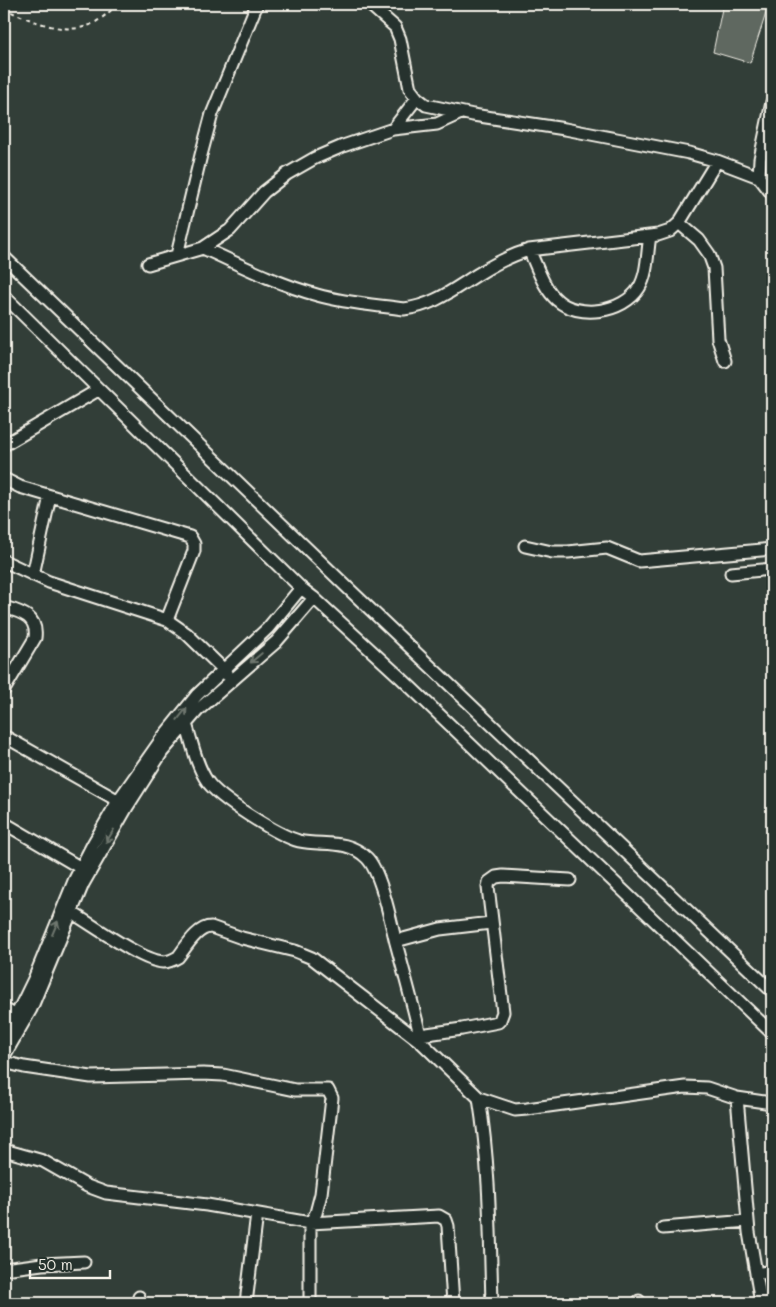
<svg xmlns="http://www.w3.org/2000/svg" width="776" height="1307" viewBox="0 0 776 1307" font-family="Mali,sans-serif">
  <rect width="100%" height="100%" fill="#323e38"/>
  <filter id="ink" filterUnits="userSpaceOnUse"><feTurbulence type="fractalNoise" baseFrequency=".02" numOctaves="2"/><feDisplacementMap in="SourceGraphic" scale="10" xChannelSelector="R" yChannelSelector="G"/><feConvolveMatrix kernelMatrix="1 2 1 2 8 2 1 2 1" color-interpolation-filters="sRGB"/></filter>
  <g filter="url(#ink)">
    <path fill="#5f6861" stroke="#f4f1e8" d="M723,4H769L750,63L713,52Z"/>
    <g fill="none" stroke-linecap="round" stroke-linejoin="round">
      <defs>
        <path id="minor" d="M369,4L395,27L400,39L410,89L417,98L426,105L473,115L565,129L689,153L717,161L759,177
          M772,102L760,159L759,177L772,194
          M393,129L417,98
          M679,223L699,240L709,254L714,268L718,339L725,361
          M203,248C240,265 277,284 317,295C345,303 375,305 404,309C434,306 455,288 480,273C496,263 512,255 529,250L658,235L670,231L679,223L717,161
          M529,250C537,266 543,288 557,300C578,319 623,313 639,288C648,274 647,252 650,236
          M177,255L201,155L212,114L257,4
          M4,257L351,591L772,991
          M148,264L203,248L230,230L264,192L287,174L315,158L343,146L393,129L437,124L461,113
          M4,296L301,588L314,598L401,678L772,1033
          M4,445L98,390
          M4,479L20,487L190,537L194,544V551L167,620
          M525,546L552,552H568L607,548L639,561L772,549
          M4,561L49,582L167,620L187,634L223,669L227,675
          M731,573L772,569
          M33,575L50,496
          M4,607C21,612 38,616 35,638L4,690
          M186,724C192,742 196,765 207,781C218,798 279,836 299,841C322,846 347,838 367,858C381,872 391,923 396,943C405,976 414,1009 422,1043
          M4,736L124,804
          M4,823L86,871
          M64,908C88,921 139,960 163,962C168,962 173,960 178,957C186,947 197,927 211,927L242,938L295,951L312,958L422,1043L479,1098L515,1110L527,1109L685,1087L707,1088L737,1098L772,1103
          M396,941L440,929L491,923
          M4,1009L22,1019
          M4,1035L16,1016L34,979L74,881L93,844L118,801L163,737L197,695L268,628L301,588
          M420,1035L462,1029L498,1022L500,1020L503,1012L488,887L489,882L496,877L503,876L570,880
          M4,1056L31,1009L83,884L127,807L162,752L198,710L276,642L314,598
          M4,1062L24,1067L91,1077L203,1074L223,1075L295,1090H328L332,1098L321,1194L316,1213L310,1223V1303
          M479,1098C490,1166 490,1235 492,1303
          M737,1098L749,1232L761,1303
          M4,1150L43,1161L87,1186L106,1193L207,1205L310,1223L439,1216L446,1220L448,1226L453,1303
          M663,1228L748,1221
          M4,1269L42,1264L84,1262
          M756,1274L772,1271
          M138,1303L139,1297
          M246,1303L257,1214
          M639,1303V1301"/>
      </defs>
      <use href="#minor" stroke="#f4f1e8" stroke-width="15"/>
      <path stroke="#f4f1e8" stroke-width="2" stroke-dasharray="4 4" stroke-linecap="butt" d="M4,9C29,19 62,36 90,25C101,20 109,12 118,4
        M4,321L11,318"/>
      <use href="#minor" stroke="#26332d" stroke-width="11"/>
    </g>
    <defs><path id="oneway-shaft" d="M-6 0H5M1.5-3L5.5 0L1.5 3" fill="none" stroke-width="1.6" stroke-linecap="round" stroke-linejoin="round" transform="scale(1.25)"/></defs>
    <g stroke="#6e766e">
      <use href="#oneway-shaft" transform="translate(256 658) rotate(140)"/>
      <use href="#oneway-shaft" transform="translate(182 714) rotate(-51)"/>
      <use href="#oneway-shaft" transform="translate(110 836) rotate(121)"/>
      <use href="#oneway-shaft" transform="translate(55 928) rotate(-67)"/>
    </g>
  </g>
  <rect width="776" height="1307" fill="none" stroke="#26332d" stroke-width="20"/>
  <rect x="10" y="10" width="756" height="1287" fill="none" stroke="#f4f1e8" stroke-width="2" filter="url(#ink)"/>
  <path d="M30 1270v8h80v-8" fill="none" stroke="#f4f1e8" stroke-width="2.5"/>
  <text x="38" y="1270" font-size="15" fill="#f4f1e8" stroke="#26332d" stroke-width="4" paint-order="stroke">50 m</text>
</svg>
